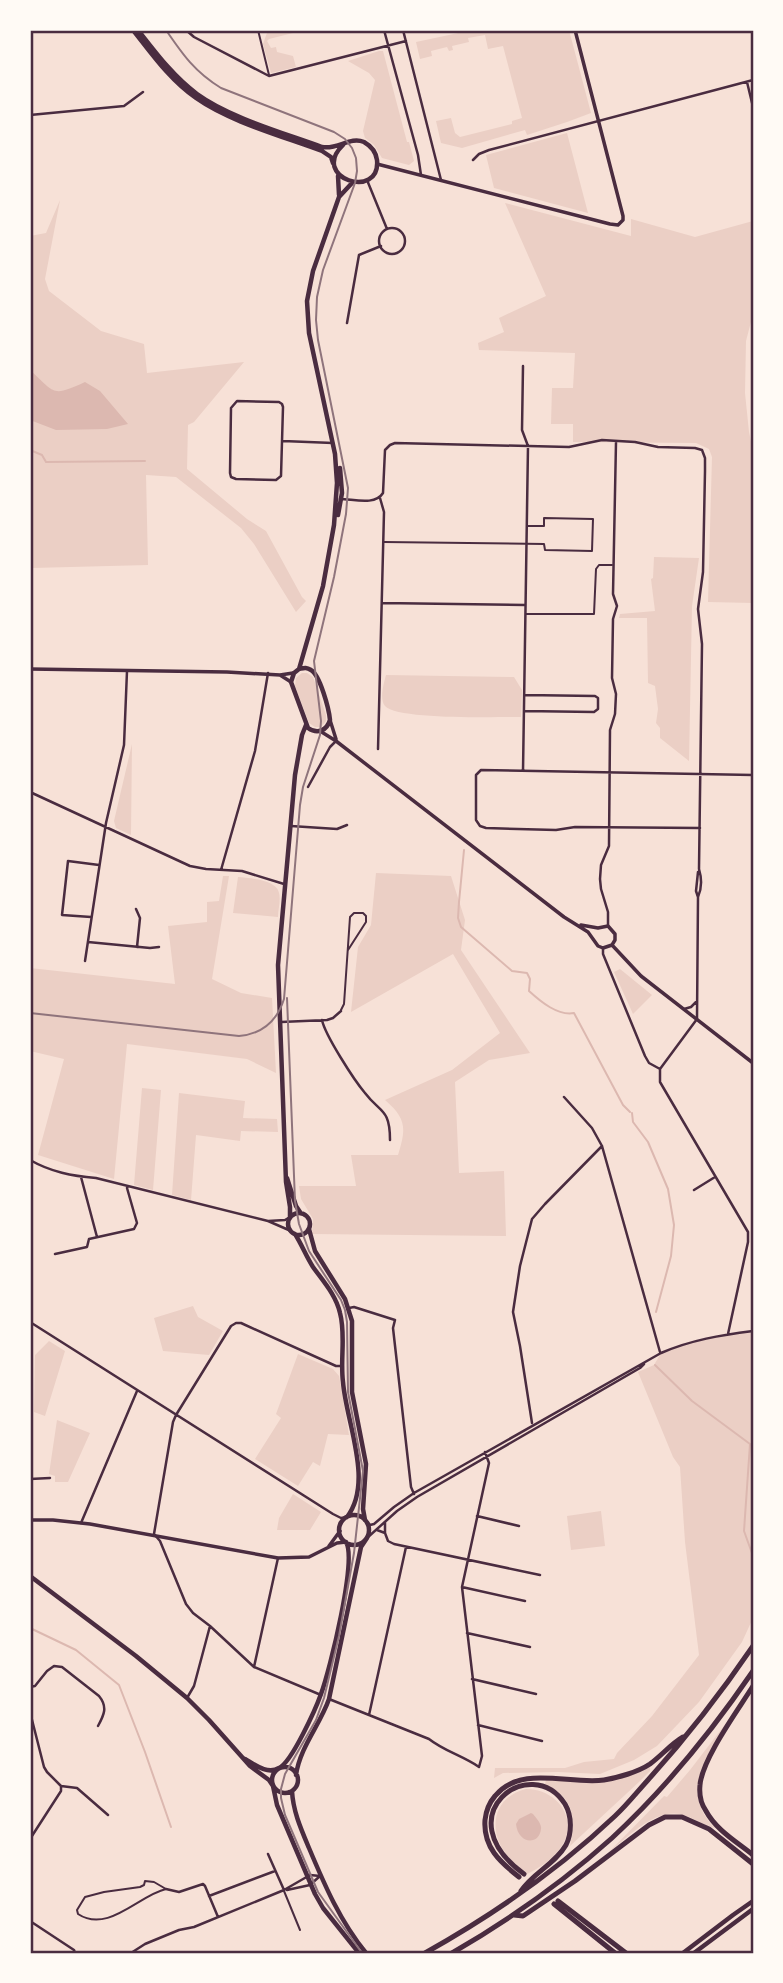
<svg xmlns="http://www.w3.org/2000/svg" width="783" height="1983" viewBox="0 0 783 1983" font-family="'Space Grotesk',sans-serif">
  <rect width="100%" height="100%" fill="#f7e1d7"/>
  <path fill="#ebcfc5" d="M268,30H305L269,39L267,41L271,48L276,47L277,52L293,56L296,67L271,73L263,44Z
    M462,30H569L591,113L567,122L527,135L525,130L462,148L441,143L436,121L451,118L455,133L460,137L512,124V121L522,118L503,46L488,49L485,35L468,38L469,42L452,46L453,50L449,51L447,47L431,51L432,56L420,59L416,42L463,32Z
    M379,51H383L407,142H409L414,161L409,165L382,158L374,145L365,138L363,131L375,80L369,73L348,61Z
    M567,133L588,213L494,188L486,155Z
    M60,200L45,279L49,291L101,331L144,344L147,373L244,362L194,422L188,425L187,469L247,519L266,531L302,597L306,601L296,612L254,544L241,528L176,477L146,475L148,565L32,568L30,624V236L46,233Z
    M505,203L631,236V219L695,237L753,221V314L746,341L745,393L749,432L753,451V603L708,602L712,457L709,449L696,443L573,442V424H551L552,388H573L575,353L479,350L478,343L504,332L499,318L546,296Z
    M654,557L699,558L692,606L689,761L660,738V728L656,723L658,709L655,686L648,683L647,618H619L620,614L655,611L651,579L653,578Z
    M302,673H307L313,677L326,715V721L321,727H315L309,723L295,686L296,678Z
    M386,675L514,677L522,690L521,717C498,717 397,720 385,706C379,699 384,683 386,675Z
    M132,744L131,835L116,828L114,821Z
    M376,873L451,876L465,920L461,950L530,1053L489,1060L455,1082L459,1173L504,1171L506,1236L312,1234L313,1219L301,1199L299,1186H356L351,1155H398C406,1129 407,1119 385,1100L452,1070L500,1033L453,954L351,1012L358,947L371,925Z
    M223,876H229L212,979L241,993L272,998L276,1073L247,1059L127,1044L114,1179L38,1155L64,1059L30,1051V968L175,984L168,926L207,922V902L219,901Z
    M238,877C249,878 277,880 279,893C281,900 278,910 278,917L233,913Z
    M620,969L652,995L633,1014L614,972Z
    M142,1088L161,1090L153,1190L134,1185Z
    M179,1093L245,1101L243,1118L277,1119L278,1132L241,1131L240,1141L196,1135L191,1200L172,1195Z
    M193,1306L198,1317L223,1331L209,1355L163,1351L154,1318Z
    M753,1331V1618L742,1642L699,1702L657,1746L634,1760L600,1774L558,1772L503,1773L494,1778L495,1768H565L584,1762L614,1759L617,1753L652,1716L699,1655L685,1542L680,1467L673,1457L638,1372L654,1365L661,1353L682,1344L728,1334Z
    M49,1341L65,1351L45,1416L34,1412L35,1355Z
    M298,1354L333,1369L339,1376L349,1435L328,1434L320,1466L313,1462L298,1486L255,1459L281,1418L276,1414Z
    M57,1420L90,1433L68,1482H55V1476L49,1474Z
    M293,1494L321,1512L310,1530H277L279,1518Z
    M601,1511L605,1546L571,1550L567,1516Z
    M730,1718C709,1754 677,1790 715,1828C704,1826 693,1817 680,1814C654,1809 628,1837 609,1852L664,1796L667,1797L690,1770Z
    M650,1766V1771L639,1782L570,1846C576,1818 575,1799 545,1784L546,1780L610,1781Z
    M526,1789C554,1789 577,1814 564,1842C556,1857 540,1868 527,1874C521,1868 513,1862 507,1855C487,1830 493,1797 526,1789Z"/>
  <path fill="#dcb8b0" d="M30,370C56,394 52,397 85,382L100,391L128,424L107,429L56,430L30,420Z
    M531,1813L533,1814C536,1818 542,1824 541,1829C539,1846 518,1844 516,1824L519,1819Z"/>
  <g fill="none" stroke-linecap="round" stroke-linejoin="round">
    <path stroke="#dcb8b0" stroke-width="2" d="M30,450L42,455L46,462L145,461
      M464,850L459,902L458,918L461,927L512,971L527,973L530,979L529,991C541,1002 558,1016 574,1013L623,1105L630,1112
      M632,1113L633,1122L648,1142L668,1189L674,1225L671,1256L656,1312
      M655,1365L692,1401L750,1444L744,1531L753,1556
      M30,1628L76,1650L119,1685L145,1752L171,1827"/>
    <path stroke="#4a2c40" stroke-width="2" d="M384,542L544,544L545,550L592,551L593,519L544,518V526H528
      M526,614H594L596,569L599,565H612
      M341,1010L344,1004L350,917L354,913H363L366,916V922L348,950
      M145,1881L154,1882L166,1889C139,1895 108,1934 78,1914L77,1910L85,1897L104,1892L140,1887L144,1885Z
      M284,1891L300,1930"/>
    <path stroke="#4a2c40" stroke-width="2" d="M258,30L269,75"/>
    <path stroke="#4a2c40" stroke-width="2.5" d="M186,30L194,37L269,76L406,41
      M384,30L418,155L421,175
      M403,30L441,180
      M747,82L753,107
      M30,115L124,106L143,92
      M473,160L479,154L489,150L753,80
      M367,180L387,229
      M379 241a13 13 0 1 1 26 0a13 13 0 1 1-26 0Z
      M347,323L359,255L381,246
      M523,366L522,430L528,446L523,771
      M237,401L279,402L282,404L283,407L281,476L276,480L236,479L231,477L230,473L231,408Z
      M283,441L333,443
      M340,499C353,499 375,506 383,493L385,450L390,445L395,443L569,447L602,440L635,442L658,447L695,448L702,450L705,458V471L703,572L698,609L702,644L699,869C702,879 702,888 698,897
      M382,603L525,605
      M524,711L594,712L598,709V698L595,696L525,695
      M378,749L384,512L380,498
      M308,787L330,747L336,741
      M30,792L190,866L206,869L242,871L284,884
      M291,826L337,829L347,825
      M700,828L575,827L556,830L486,828L480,826L476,820V775L481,770L753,775
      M221,870L255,751L268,673
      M136,909L140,918L137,947
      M91,917L62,915L68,861L99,865
      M608,926V912L601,889L600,879L601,865L609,846L610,730L615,714L616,694L612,678L613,619L617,606L613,594L616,442
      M88,942L150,948L159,947
      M603,948V954L645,1056L649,1063L660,1069
      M85,961L106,823L124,745L127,671
      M684,1009L691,1007L696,1002
      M322,1020C325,1035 354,1080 365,1093C380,1113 390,1108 390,1140
      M281,1022L327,1020L333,1018L341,1011
      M660,1069V1082L748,1232V1242L728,1334
      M660,1069L697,1019L698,897L696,891L698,872
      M564,1097L592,1128L602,1146L660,1352
      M30,1160C51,1172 72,1176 96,1178L268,1221
      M81,1177L97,1237
      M694,1190L715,1177
      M290,1217L285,1220L268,1221L291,1231
      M55,1254L87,1247L89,1239L134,1229L137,1223L127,1188
      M349,1308L354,1307L395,1320L393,1328L411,1487L414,1494
      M30,1322L333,1514L341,1518L347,1517
      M532,1423L520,1346L513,1312L520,1266L532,1219L545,1204L602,1146
      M30,1479L50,1478
      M477,1516L519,1526
      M365,1520L370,1525L374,1524L394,1507L414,1493L661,1353C691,1340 721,1335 753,1331
      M81,1523L137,1391
      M377,1530L385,1533V1522
      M385,1533L388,1541L394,1544L540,1575
      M367,1538L397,1511L417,1497L640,1368L644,1364
      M462,1587L525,1601
      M210,1626L254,1667L321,1695
      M467,1633L530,1647
      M254,1667L278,1558
      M472,1679L536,1694
      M30,1687L35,1686L47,1671L54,1666L62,1667L99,1696C108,1707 104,1715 98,1726
      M187,1698L194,1686L210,1626L193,1613L186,1604L160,1541L154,1534L173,1422L176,1415L231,1326L236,1323H241L336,1366H342
      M329,1699L429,1739C444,1751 463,1756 479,1767L482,1756L462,1587L489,1463L485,1452
      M30,1712L44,1767L47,1772L61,1786V1791L30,1839
      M369,1715L406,1547
      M478,1725L542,1741
      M61,1786L77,1788L108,1815
      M268,1854L284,1890
      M166,1889L179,1892L203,1884L205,1886L218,1917
      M287,1890L310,1885L320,1876
      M209,1896L275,1871
      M30,1921L74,1950L75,1953
      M131,1953L145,1944L179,1930L194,1927L284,1890L310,1875L320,1876"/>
    <path stroke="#4a2c40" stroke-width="3.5" d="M377,164L610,224L618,225L623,220V216L575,30
      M30,669L227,672L280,675L293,673
      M280,675L291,682
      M330,720L336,739
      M320,731L336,741L564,917L588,932L598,946L603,948L612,945
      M581,925L598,928L608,926L615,934V940L612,945
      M612,945L641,976L753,1063
      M30,1520H53L90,1524L278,1558L309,1557L337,1543L346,1542
      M329,1546L340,1531"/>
    <path stroke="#4a2c40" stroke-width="4.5" d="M133,30C152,54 170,80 196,98C230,122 282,136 322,151L331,157L333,163
      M138,30C156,53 173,76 197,94C230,118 284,133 322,147C338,150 350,136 364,142C371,146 376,152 377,160C381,201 309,178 343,145
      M30,33L33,30
      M338,176L339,195
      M338,515L342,493L340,468
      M299,669C304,668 306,667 311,670C320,675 329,709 330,720C327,730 318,735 308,728L291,682L294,673L299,669L323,586L334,525L337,483L335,454L309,333L307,301L313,271L339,197L352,183
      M287,1178L296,1206L300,1212
      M288 1224a11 11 0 1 1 22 0a11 11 0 1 1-22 0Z
      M290,1217V1207L286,1182L278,965L295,775L302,735L306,725
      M309,1229L315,1251L345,1299L352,1321V1392L366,1464L363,1509L365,1520
      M295,1234C302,1245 306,1256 313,1267C323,1281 336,1295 340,1313C346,1335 340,1359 343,1382C346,1422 374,1482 347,1517
      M339 1530a15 15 0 1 1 30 0a15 15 0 1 1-30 0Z
      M30,1576L136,1656L187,1698L209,1720L250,1766L269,1780L273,1786L277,1805L315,1894L323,1908L359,1953
      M245,1759C255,1765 268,1775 279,1768C292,1762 316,1708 321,1694C330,1670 357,1560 346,1542
      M272 1780a13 13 0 1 1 26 0a13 13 0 1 1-26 0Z
      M296,1775C300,1747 320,1725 329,1699L361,1547L367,1538
      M292,1791C293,1811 301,1829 309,1848C325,1886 340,1921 366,1953
      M683,1953L733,1915L753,1901
      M694,1953L753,1909"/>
    <path stroke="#4a2c40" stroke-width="5" d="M753,1686C738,1710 702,1759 700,1785C699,1795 701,1804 706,1811C716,1830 737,1842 753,1855
      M519,1877C500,1862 483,1847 485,1820C486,1811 489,1803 495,1796C521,1764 569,1785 604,1780C617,1778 638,1772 650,1764C661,1756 671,1744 683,1737
      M521,1891C533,1873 555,1864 566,1845C572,1833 572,1816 565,1804C531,1751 444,1816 524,1874
      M558,1901L626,1953
      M554,1904L615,1953
      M514,1915L523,1916L575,1881L649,1825L665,1817H682L709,1829L753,1864
      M425,1953C493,1915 558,1870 615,1816C627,1805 637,1792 648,1780C686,1738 721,1693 753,1646
      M452,1953C509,1920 563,1882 612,1838C665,1789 712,1731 753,1671"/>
    <path stroke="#8f747c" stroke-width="2" d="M287,998L295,1201L299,1224L309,1251L341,1300L345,1310L347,1322L348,1392L363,1471L354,1553L339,1636L324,1698L316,1720L285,1774L281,1789V1798L285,1815L318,1892L362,1953
      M30,1013L239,1036C262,1034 277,1021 284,999L300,805L303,787L320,735L321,721L314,661L334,577L346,514L348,488L318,340L316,320L317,297L323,270L355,183L357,171L356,158L352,148L345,139L334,132L221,88C195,72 183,55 166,30"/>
  </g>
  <rect width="783" height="1983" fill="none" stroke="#fffaf5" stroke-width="63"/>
  <rect x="32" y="32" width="720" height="1920" fill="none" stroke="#4a2c40" stroke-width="2.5"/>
</svg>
